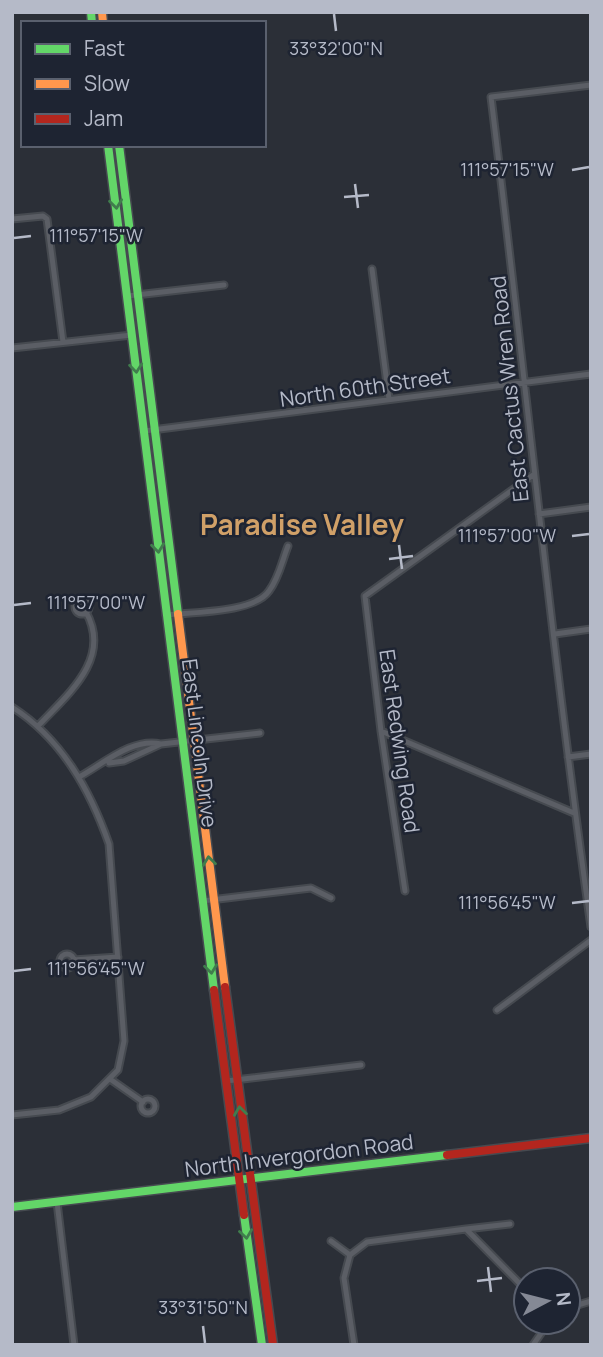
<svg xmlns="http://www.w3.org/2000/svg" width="603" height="1357" viewBox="0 0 603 1357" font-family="Manrope,sans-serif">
  <rect width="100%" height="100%" fill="#2b2f37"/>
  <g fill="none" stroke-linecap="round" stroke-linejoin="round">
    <defs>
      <path id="street" d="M591,85L491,97C525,374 552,651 591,927
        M12,219L43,216L47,219L63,342
        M372,269L389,399
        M127,296L224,285
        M12,348L132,335
        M144,431L591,374
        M539,514L591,507
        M75 607a7 7 0 1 1 14 0a7 7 0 1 1-14 0Z
        M166,615C192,612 254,613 269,591C279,578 282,561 288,546
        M555,634L591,629
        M12,707C62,739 90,790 109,844L124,1041L118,1070L91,1097L59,1110L12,1115
        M38,726C68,694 112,659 86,612
        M381,731L574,813
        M568,757L591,754
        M109,763L124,761L161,744
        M79,777C103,764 133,737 161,744L260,733
        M405,891L381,731L365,596L533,475
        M202,901L311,888L331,898
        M60 961a7 7 0 1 1 14 0a7 7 0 1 1-14 0Z
        M73,960L118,957
        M497,1010L591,940
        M110,1079L143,1102
        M226,1081L361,1065
        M141 1106a7 7 0 1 1 14 0a7 7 0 1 1-14 0Z
        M57,1202L74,1345
        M466,1229L510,1224
        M331,1241L350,1255
        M350,1255L367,1242L466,1229L526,1290
        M350,1255L344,1278L354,1345
        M568,1308L591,1301
        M533,1345L549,1322"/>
      <path id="fast" d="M91,12L92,23
        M108,145L214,990
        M119,145L178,614
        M12,1207L447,1155
        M244,1215L262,1345"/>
      <path id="slow" d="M102,12L103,23
        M178,614L225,987"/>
      <path id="jam" d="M225,987L273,1345
        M214,990L244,1215
        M447,1155L591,1138"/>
    </defs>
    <use href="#street" stroke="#464a50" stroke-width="9"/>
    <use href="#fast" stroke="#464a50" stroke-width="11"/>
    <use href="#slow" stroke="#464a50" stroke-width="11"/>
    <use href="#jam" stroke="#464a50" stroke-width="11"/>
    <use href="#street" stroke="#5b5e65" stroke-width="5"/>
    <use href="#fast" stroke="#63d668" stroke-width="8"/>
    <use href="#slow" stroke="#ff974d" stroke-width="8"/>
    <use href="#jam" stroke="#b3261e" stroke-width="8"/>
  </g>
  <defs><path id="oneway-chevron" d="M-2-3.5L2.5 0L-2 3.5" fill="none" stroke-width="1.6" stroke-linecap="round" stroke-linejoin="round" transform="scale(1.75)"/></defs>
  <g stroke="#407d4d">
    <use href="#oneway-chevron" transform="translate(116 204) rotate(83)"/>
    <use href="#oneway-chevron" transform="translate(136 368) rotate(84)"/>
    <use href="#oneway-chevron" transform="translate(158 548) rotate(83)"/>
    <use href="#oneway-chevron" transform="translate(209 861) rotate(-97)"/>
    <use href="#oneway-chevron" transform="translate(211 969) rotate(83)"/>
    <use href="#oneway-chevron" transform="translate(240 1111) rotate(-97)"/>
    <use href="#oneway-chevron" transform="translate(246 1234) rotate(82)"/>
  </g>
  <path fill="none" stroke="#b5bac8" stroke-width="2.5" d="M334,14L336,31M572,170L589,167M355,184L358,208M344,197L369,195M14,238L31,236M572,536L589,534M399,545L402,569M389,559L413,556M14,605L31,603M572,903L589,901M14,971L31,969M488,1267L491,1292M477,1281L502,1278M203,1326L205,1343"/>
  <g text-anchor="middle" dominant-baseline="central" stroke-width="5" stroke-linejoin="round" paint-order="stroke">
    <g font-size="21" fill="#b5bac8" stroke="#1e2432">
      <text transform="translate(365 387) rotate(-8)">North 60th Street</text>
      <text transform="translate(509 389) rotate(-96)">East Cactus Wren Road</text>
      <text transform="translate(400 741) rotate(82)">East Redwing Road</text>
      <text transform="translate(200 743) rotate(83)">East Lincoln Drive</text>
      <text transform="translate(299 1155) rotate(-7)">North Invergordon Road</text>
    </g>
    <g font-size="28" font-weight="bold" fill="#d0a068" stroke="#1e2432">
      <text x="302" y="524">Paradise Valley</text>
    </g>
  </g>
  <g font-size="18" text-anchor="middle" fill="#b5bac8" stroke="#1e2432" stroke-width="5" stroke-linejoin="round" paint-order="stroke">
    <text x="336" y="55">33°32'00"N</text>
    <text x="507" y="176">111°57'15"W</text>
    <text x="96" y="242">111°57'15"W</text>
    <text x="507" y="542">111°57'00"W</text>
    <text x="96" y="609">111°57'00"W</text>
    <text x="507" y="909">111°56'45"W</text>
    <text x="96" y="975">111°56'45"W</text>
    <text x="203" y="1314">33°31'50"N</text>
  </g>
  <rect width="603" height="1357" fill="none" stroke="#b5bac8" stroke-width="28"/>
  <rect x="21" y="21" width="245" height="126" fill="#1e2432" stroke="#5a606e" stroke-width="2"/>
  <rect x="35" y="44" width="35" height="10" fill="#63d668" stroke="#5a606e" stroke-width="2"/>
  <text x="84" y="56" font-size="21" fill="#b5bac8">Fast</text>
  <rect x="35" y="79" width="35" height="10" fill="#ff974d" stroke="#5a606e" stroke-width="2"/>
  <text x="84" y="91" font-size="21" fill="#b5bac8">Slow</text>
  <rect x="35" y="114" width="35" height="10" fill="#b3261e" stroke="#5a606e" stroke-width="2"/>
  <text x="84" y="126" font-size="21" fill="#b5bac8">Jam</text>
  <g transform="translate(547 1301) rotate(83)"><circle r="33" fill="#1e2432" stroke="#5a606e" stroke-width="2"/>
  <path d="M0-5L12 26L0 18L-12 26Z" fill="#858995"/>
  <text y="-10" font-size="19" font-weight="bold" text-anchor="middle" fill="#b5bac8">N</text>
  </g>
</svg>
